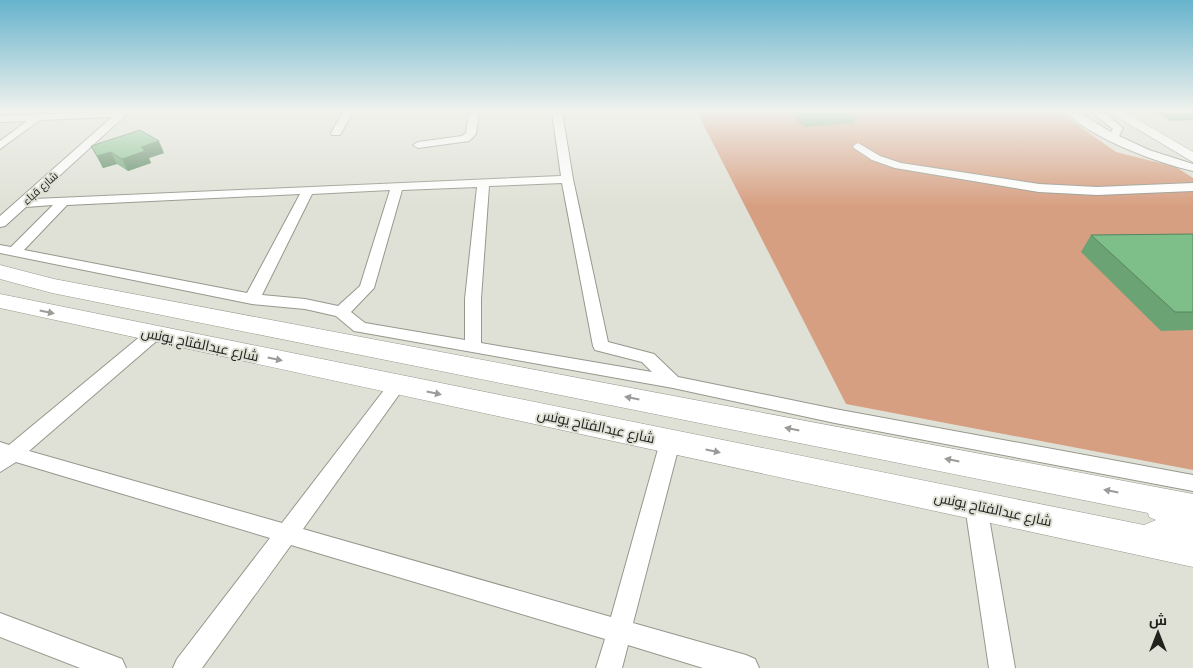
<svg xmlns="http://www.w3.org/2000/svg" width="1193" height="668" viewBox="0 0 1193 668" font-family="'Public Sans',Cairo,sans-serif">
  <rect width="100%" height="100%" fill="#dfe1d6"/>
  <path fill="#d79f82" d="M697,112H1059L1116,152L1176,167L1193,178V470L846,404Z"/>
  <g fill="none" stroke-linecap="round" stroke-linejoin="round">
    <defs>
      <path id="minor" d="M92,112H129L34,199L561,176L552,112H562L573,179L608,342L654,354L678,377L835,409L1193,475V491L835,423L673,388L360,332L354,331L336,316L305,309L252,304L0,253V245L11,247L53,205L26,207L5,226L0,227V216L112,117L40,120L0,149V141L27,121L0,122V116ZM562,183L593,346L595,350L642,362L652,372L481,343V299L489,186ZM477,187L465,299V340L365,323L351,312L374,288L402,190ZM390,190L360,286L338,306L305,299L262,295L312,194ZM300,194L247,293L24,250L67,205Z
        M343,112H353L340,135H332L331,133Z
        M469,112H479L476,134L469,141L418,148L413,145L418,142L462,136L466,133Z
        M1066,112H1078L1111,132L1113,129L1091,112H1103L1123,128L1119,136L1149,150L1193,164V171C1158,163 1090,138 1066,112Z
        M858,143L880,156L901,163L1039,184L1097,187L1193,183V191L1097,195L1039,192L895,168L872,160L854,148L853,146Z
        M154,329L160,330L162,334L160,338L29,451L282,523L391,381L397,379L403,381L406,385L403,389L303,529L611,617L660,442L663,437L670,434L677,437L680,442L633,623L746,655L755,659L759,668H703L628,645L622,668H596L605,639L291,545L202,668H173L177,659L270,538L16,462L0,472V442L9,445L148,330Z
        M976,497L983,500L987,506L1015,668H989L965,506L969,500Z
        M0,613L122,659L126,668H80L0,637Z"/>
      <path id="major" d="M1109,112H1125L1193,152V162Z"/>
      <path id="highway" d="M0,265L54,279L1193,494V567L0,308V294L1144,525L1156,520L1149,517L1148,513L52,293L0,279Z"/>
    </defs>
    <use href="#minor" stroke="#96988d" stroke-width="2"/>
    <use href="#major" stroke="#96988d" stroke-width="1"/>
    <use href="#highway" stroke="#96988d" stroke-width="1"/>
    <use href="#minor" fill="#fff" fill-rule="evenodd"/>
    <use href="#major" fill="#fff" fill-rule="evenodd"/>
    <use href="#highway" fill="#fff" fill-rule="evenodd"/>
  </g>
  <path fill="#6ca375" d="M792,112H856L854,123L805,127L797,121Z
    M1156,112H1193V120L1170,121Z
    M91,146L164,153L149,158L151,163L128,171L117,164L103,168Z
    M1193,234V330L1161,331L1081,252L1091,235Z"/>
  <path fill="#58855f" d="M159,141L164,153L149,158L151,163L128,171L122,159L141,147Z
    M111,152L117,164L103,168L97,156Z"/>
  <path fill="#7ebe88" stroke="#58855f" d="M1168,112H1193V115H1173Z
    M140,130L159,141L141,147L145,151L122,159L111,152L97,156L91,146Z
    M1193,234V312H1175L1091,235Z"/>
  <defs><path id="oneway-solid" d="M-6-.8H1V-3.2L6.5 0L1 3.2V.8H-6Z" transform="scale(1.25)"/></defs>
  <g fill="#9b9b99">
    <use href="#oneway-solid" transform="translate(47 312) rotate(12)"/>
    <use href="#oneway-solid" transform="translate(275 359) rotate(12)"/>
    <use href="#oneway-solid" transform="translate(434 393) rotate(12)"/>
    <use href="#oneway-solid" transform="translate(632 398) rotate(-169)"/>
    <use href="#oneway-solid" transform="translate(792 429) rotate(-169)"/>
    <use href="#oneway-solid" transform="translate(713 451) rotate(12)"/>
    <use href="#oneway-solid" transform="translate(952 460) rotate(-169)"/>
    <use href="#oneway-solid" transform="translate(1111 491) rotate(-169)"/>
  </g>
  <linearGradient id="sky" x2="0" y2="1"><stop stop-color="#66b3cc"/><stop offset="0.54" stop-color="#f1f2ed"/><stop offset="1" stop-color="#f1f2ed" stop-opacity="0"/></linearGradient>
  <rect width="1193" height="206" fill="url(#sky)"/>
  <g text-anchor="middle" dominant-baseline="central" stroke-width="4" stroke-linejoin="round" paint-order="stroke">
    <g font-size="11" fill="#21211d" stroke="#dfe1d6">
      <text transform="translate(40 188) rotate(-42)">شارع قباء</text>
    </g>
    <g font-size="14" fill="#21211d" stroke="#dfe1d6">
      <text transform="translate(200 344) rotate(12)">شارع عبدالفتاح يونس</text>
      <text transform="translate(596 426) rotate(12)">شارع عبدالفتاح يونس</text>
      <text transform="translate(993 509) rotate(12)">شارع عبدالفتاح يونس</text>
    </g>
  </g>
  <g transform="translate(1158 633)" stroke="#dfe1d6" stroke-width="4" paint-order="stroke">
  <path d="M0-4L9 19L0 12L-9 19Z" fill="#21211d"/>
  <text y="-8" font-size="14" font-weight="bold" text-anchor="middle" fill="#21211d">ش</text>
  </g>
</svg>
